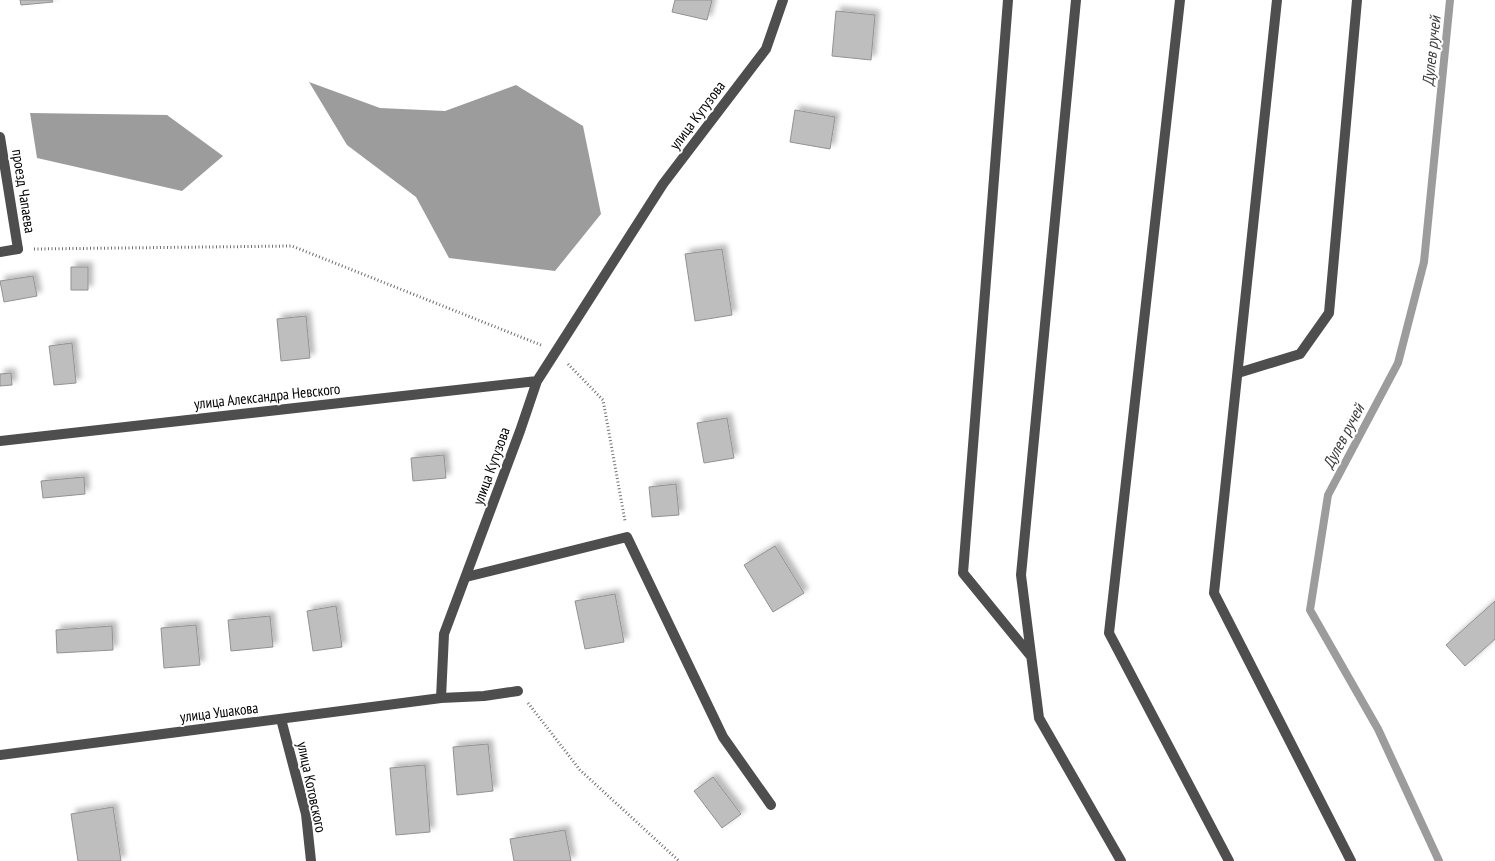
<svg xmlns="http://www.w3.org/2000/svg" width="1495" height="861" viewBox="0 0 1495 861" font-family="'PT Sans Narrow',sans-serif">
  <defs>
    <filter id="shadow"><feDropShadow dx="4.5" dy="-4.5" stdDeviation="2.5" flood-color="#0004"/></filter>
  </defs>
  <rect width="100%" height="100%" fill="#fff"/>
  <path fill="#9c9c9c" d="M309,82L380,108L445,111L516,85L583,126L601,214L555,271L449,258L416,197L347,145Z
    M30,113L167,115L223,156L182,191L37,158Z"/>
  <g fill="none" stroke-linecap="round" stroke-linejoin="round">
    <path stroke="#9c9c9c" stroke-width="8" d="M1439,861L1378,729L1310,610L1328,495L1398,363L1424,262L1450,0"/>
  </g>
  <path fill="#bebebe" stroke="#929292" filter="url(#shadow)" d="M20,0H52L53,2L21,5Z
    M675,0H712L707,20L672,12Z
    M836,11L875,15L871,60L832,56Z
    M795,110L835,117L830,149L790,142Z
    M722,249L732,315L695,321L685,254Z
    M71,267H88V290H71Z
    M33,276L37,296L4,302L0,281Z
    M306,316L310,358L281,361L277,319Z
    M72,343L76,383L54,385L49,346Z
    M11,373L12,385L0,386V374Z
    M727,418L734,458L704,463L697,423Z
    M444,455L446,478L413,481L411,458Z
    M84,477L85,494L43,498L41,481Z
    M676,484L679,515L652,517L649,487Z
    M775,546L804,593L773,612L744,565Z
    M615,594L624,642L585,649L575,601Z
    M1495,601V639L1465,666L1446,645Z
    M336,606L342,647L313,651L307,611Z
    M270,616L273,647L231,651L228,620Z
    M196,625L200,665L164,668L161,628Z
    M112,626L113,650L57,653L56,630Z
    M488,744L493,791L457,795L453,747Z
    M425,765L430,832L396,835L390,768Z
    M713,777L741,814L722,828L694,791Z
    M113,807L121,861H78L71,814Z
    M565,830L571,861H514L510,839Z"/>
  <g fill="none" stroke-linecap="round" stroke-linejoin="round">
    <path stroke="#707070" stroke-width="3" stroke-dasharray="1 2.5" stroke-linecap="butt" d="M34,249L292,246L541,345
      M568,364L603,400L625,521
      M528,703L580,770L679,861"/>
    <path stroke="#4e4e4e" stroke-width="10" d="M1008,0L963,573L1030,655
      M1076,0L1021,575L1039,718L1121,861
      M1180,0L1109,633L1229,861
      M1277,0L1214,593L1351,861
      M0,252L18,249
      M1238,373L1300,354L1329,313L1357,0
      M466,577L627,537L723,737L771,805"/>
    <path stroke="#4e4e4e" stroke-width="10" d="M0,137L18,249
      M0,441L537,381
      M518,691L484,696L441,698L444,634L520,431L537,381L663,184L766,49L783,0
      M281,719L306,814L311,861
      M0,755L441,698"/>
  </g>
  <g text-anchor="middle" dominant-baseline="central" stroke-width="4" stroke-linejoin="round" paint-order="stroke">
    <g font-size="15" fill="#000" stroke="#fff">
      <text transform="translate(697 115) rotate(-53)">улица Кутузова</text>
      <text transform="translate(24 191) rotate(81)">проезд Чапаева</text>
      <text transform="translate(267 396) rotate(-6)">улица Александра Невского</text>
      <text transform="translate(491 466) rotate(-70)">улица Кутузова</text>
      <text transform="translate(219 712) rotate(-7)">улица Ушакова</text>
      <text transform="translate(312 787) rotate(78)">улица Котовского</text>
    </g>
    <g font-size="16" font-style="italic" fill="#3d3d3d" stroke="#fff">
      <text transform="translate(1431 51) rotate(-84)">Дулев ручей</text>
      <text transform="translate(1343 436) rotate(-62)">Дулев ручей</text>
    </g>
  </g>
</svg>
